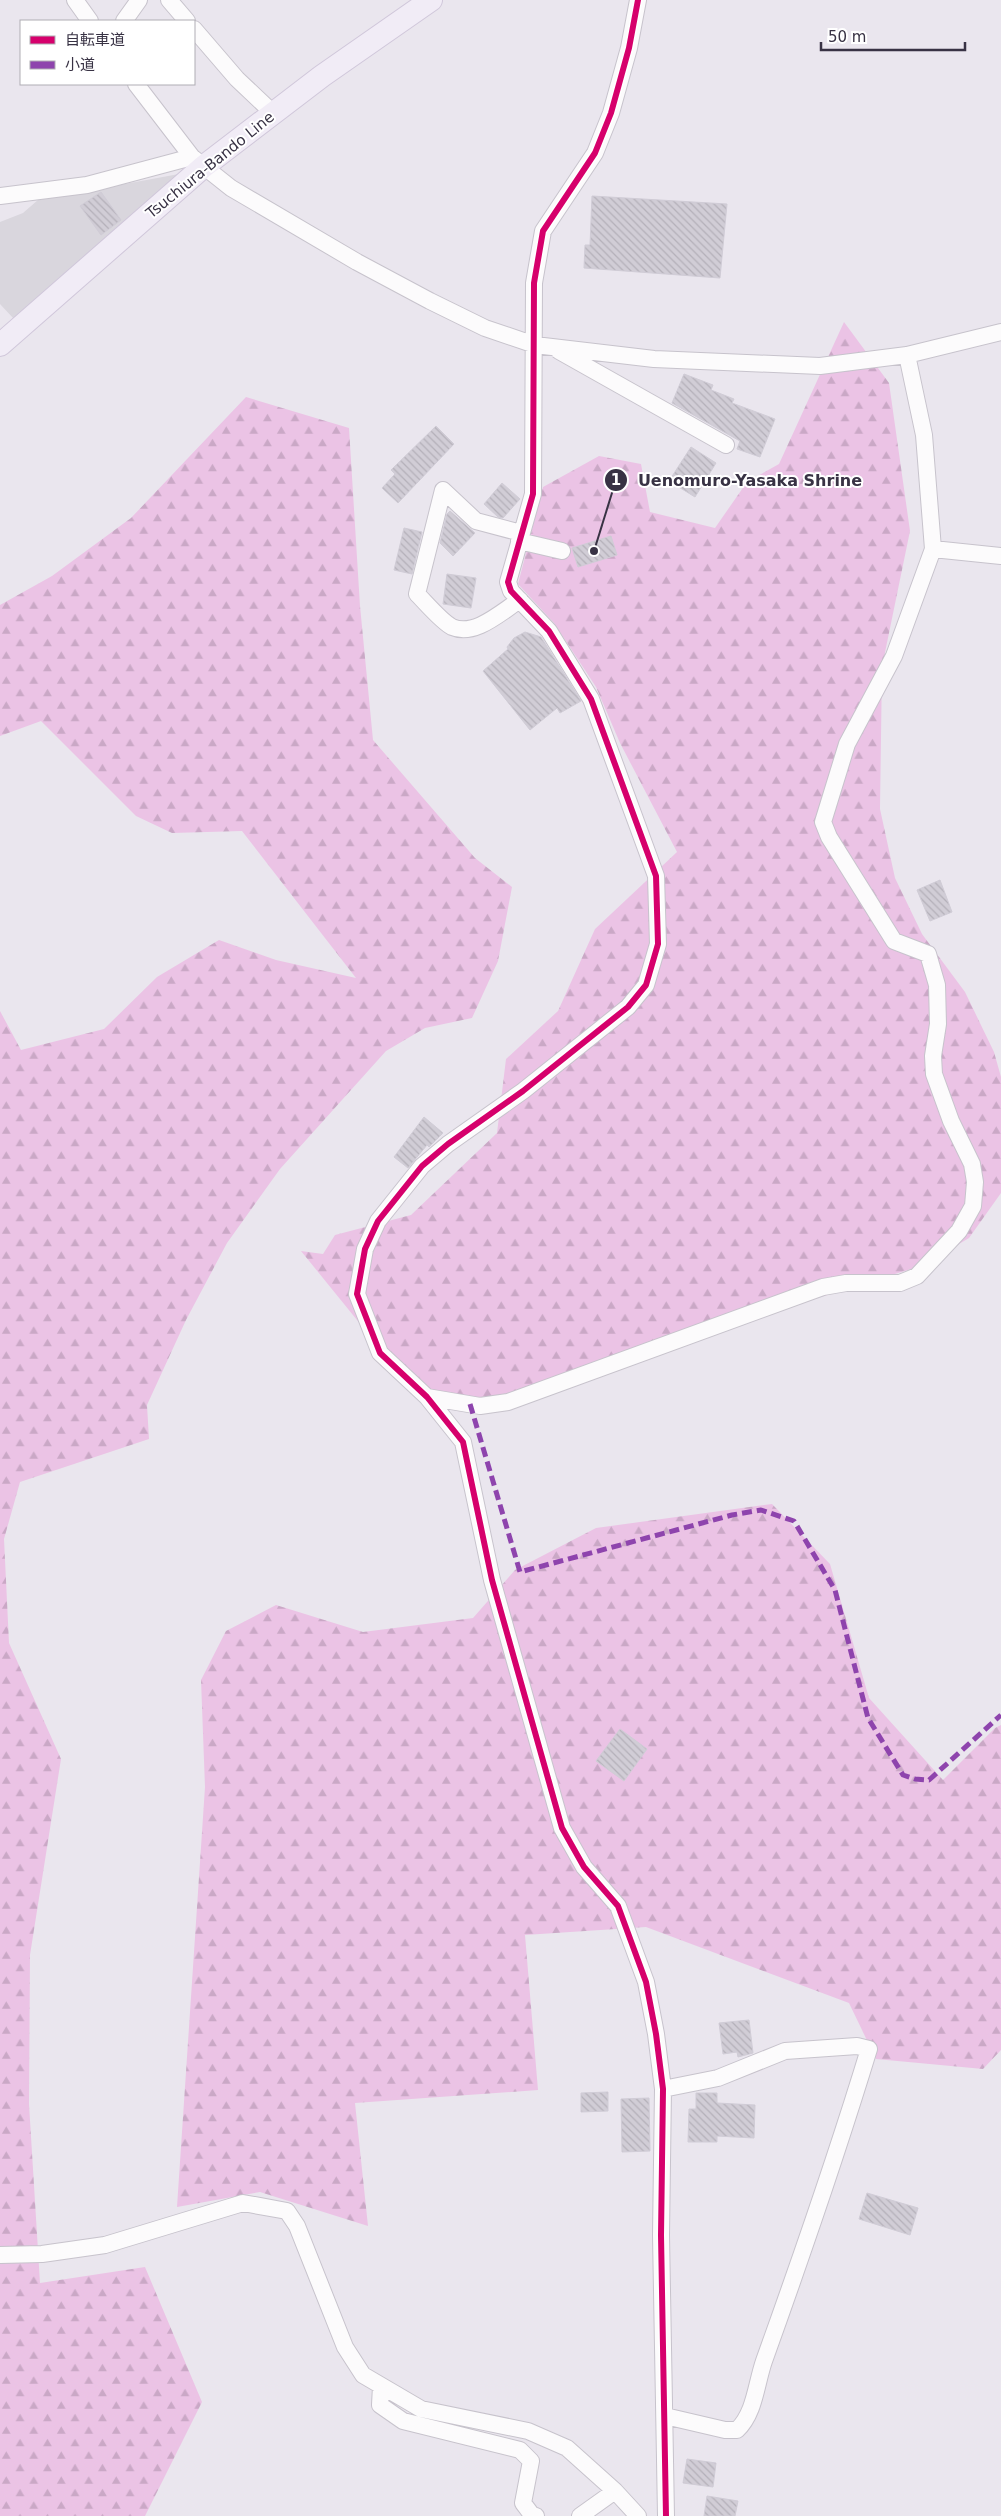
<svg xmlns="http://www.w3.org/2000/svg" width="1001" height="2516" viewBox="0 0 1001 2516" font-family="'DejaVu Sans','Noto Sans JP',sans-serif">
  <defs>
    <pattern id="forest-firs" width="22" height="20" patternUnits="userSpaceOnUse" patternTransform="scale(1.25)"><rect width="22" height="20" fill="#ebc3e5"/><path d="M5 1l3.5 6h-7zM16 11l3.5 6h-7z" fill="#caa8c6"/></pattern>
    <pattern id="building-back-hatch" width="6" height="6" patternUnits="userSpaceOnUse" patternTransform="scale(1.25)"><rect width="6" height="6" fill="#d1cdd6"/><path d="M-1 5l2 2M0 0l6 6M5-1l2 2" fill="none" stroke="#b4b0b9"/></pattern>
  </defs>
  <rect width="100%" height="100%" fill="#eae6ee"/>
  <path fill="url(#forest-firs)" d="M844,322L889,383L910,531L882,667L880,809L895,878L922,934L965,992L994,1052L1001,1077V1193L969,1238L924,1265L501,1396L470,1399L430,1392L400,1373L301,1251L323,1254L335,1235L411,1215L497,1133L506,1059L558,1011L595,929L677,852L620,743L596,687L554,623L518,584L543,487L599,456L641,464L650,512L715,528L747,482L779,464Z
    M246,397L349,428L360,606L373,740L475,858L512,887L498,961L472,1018L425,1028L386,1051L280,1169L227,1243L186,1320L147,1405L149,1439L20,1482L4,1539L9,1643L61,1759L30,1955L29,2104L40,2283L145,2267L202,2402L145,2516H0V1011L21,1050L104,1029L157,977L219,940L276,960L356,978L242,831L172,833L136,816L41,721L0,736V605L52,576L131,518Z
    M772,1504L830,1564L869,1698L943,1780L995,1728L1001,1725V2050L983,2069L876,2059L849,2003L646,1927L525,1935L538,2090L355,2103L368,2226L260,2192L177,2207L205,1787L201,1680L226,1631L276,1605L363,1632L473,1618L515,1570L596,1528Z"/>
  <path fill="#d9d6dd" d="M179,174L14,319L0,304V222L23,213L38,200Z"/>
  <path fill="url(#building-back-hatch)" stroke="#d0ccd6" d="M101,192L121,220L101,235L80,206Z
    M592,196L727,204L720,278L584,268L585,245H590Z
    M684,374L713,385L711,390L734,399L732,403L775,419L760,457L737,449L740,441L672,403Z
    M436,426L454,444L398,503L382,488L395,474L391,470Z
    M691,447L716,463L695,497L669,481Z
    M502,483L520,499L503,518L498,517L484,504Z
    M450,511L475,533L453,556L440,543L447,514Z
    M404,528L422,532L412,574L394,570Z
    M611,536L617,555L578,567L572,548Z
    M447,574L476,578L471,608L443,604Z
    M525,632L541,637L581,701L560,713L557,708L530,730L483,671L508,649L507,647L514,638Z
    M940,880L952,912L930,921L917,890Z
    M424,1117L443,1133L429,1147L427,1145L408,1168L394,1157Z
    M620,1729L647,1749L624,1781L596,1761Z
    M749,2020L753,2053L738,2057L737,2052L723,2054L719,2023Z
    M608,2092V2111L581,2112V2093Z
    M696,2093H717V2103L755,2105L754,2138L717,2136V2142H688L689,2109H696Z
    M649,2098L650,2151L622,2152L621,2099Z
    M867,2193L918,2208L910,2235L859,2219Z
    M687,2459L716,2463L713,2487L683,2483Z
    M707,2496L738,2501L735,2516H704Z"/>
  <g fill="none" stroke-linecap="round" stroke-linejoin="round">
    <defs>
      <path id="street" d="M75,0L90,21
        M169,0L187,21
        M638,0L629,48L611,113L595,153L543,231L534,283L533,494L508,582L511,591L549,631L591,699L656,876L658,944L646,985L628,1007L523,1091L448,1144L422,1166L378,1221L365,1249L357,1294L380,1353L427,1397L463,1442L492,1580L562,1828L584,1867L618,1906L646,1982L656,2034L663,2089L661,2235L666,2516
        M124,21L139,0
        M194,29L237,79L273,113
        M136,84L192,157L231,188L357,262L430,301L485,328L535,345L654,359L820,366L907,355L1001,332
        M0,196L87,185L192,157
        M559,351L726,445
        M907,355L924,435L933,549
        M519,541L562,551
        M520,600C501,612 475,637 452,627C442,622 426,603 417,594L443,490L476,521L521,533
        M427,1397L480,1406L508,1402L823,1287L846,1283H900L917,1276L959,1231L973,1206L975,1182L972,1164L951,1121L934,1074L933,1056L938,1024L937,985L928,954L894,941L829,837L823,822L847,744L894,656L933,549L1001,556
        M663,2089L718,2078L785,2051L857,2046L869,2049C837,2154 801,2258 764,2361C756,2384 755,2413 737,2430H725L665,2416
        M0,2255L42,2254L105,2245L243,2203L287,2211L297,2226L345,2347L363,2375L421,2409L528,2431L567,2448L615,2491L638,2516
        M381,2386L380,2405L403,2421L520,2450L531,2461L523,2503L532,2515L536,2516
        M580,2516L615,2491"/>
      <path id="secondary" d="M0,345L203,167L322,76L431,0"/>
    </defs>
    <use href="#street" stroke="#c7c3cc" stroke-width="18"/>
    <use href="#secondary" stroke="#d0c7da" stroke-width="24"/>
    <use href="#street" stroke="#fcfbfc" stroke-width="16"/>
    <use href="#secondary" stroke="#f1ecf6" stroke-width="22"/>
    <path stroke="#8e44ad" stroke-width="5" stroke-dasharray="10 5" stroke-linecap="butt" d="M470,1404L520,1572L732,1515L761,1510L794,1521L835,1590L868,1718L903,1775L915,1779L929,1780L1001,1715"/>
    <defs>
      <path id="cycleway" d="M638,0L629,48L611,113L595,153L543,231L534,283L533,494L508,582L511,591L549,631L591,699L656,876L658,944L646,985L628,1007L523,1091L448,1144L422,1166L378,1221L365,1249L357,1294L380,1353L427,1397L463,1442L492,1580L562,1828L584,1867L618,1906L646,1982L656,2034L663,2089L661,2235L666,2516"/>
    </defs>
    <use href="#cycleway" stroke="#fff" stroke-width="9"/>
    <use href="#cycleway" stroke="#d6006c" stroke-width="6"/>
  </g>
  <g text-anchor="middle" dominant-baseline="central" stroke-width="4" stroke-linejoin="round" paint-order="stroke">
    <g font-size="15" fill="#383244" stroke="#fff">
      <text transform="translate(210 165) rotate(-39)">Tsuchiura-Bando Line</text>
    </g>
  </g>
  <path fill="none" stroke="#383244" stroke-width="2" d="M594 551L616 480"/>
  <g fill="#383244" stroke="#fff" stroke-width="2">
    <circle cx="594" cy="551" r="5"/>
    <circle cx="616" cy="480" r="12"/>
  </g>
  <g font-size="15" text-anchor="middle" font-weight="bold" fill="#fff">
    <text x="616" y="485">1</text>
  </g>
  <g font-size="16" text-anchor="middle" font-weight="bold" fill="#383244" stroke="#fff" stroke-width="4" stroke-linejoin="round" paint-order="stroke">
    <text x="750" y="486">Uenomuro-Yasaka Shrine</text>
  </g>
  <rect x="20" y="20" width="175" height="65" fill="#ffffff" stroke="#afadb4"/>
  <rect x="30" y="36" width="25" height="8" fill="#d6006c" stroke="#afadb4"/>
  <text x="65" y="45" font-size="15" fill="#383244">自転車道</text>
  <rect x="30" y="61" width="25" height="8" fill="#8e44ad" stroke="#afadb4"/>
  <text x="65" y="70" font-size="15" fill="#383244">小道</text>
  <path d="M821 42v8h144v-8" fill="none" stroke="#383244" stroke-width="2.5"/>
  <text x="828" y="42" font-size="15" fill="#383244" stroke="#ffffff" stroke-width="4" paint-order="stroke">50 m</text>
</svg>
